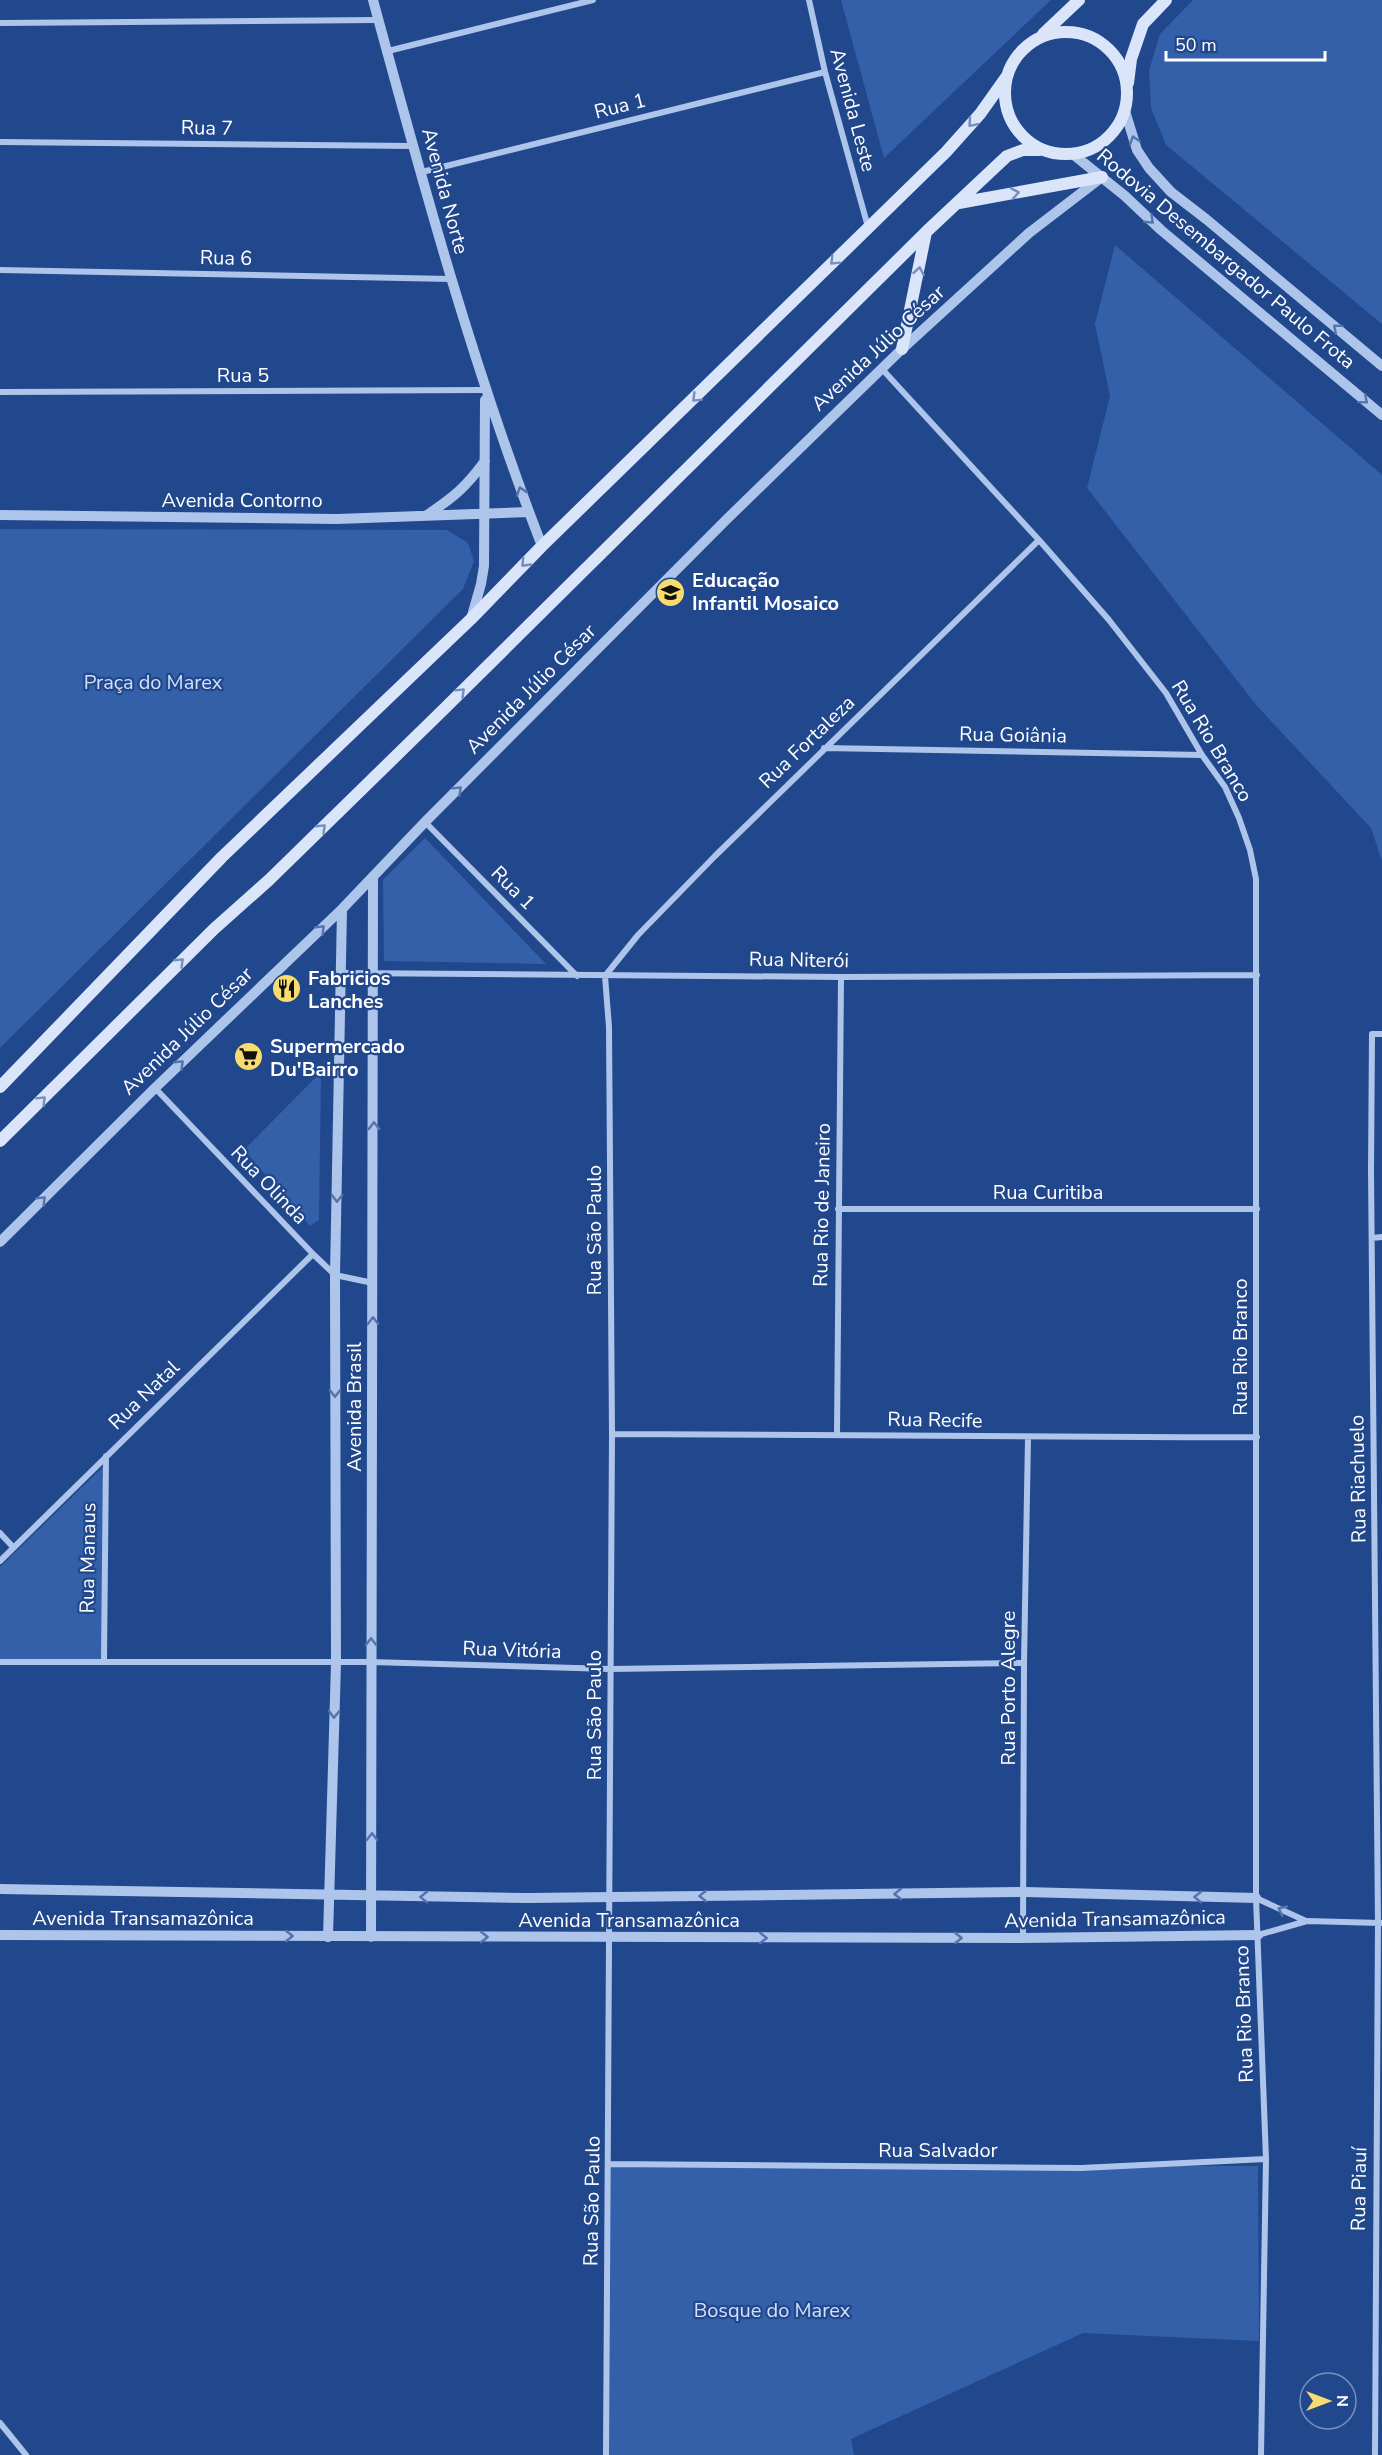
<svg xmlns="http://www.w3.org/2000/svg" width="1382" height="2455" viewBox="0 0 1382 2455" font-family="'Nunito Sans',sans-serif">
  <rect width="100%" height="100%" fill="#21478c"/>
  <path fill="#3460a9" d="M841,0H1051L884,158Z
    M1193,0H1382V324L1166,145L1151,108L1149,70L1160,34Z
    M1115,245L1382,475V861L1371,828L1257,706L1087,488L1110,396L1095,324Z
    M0,529L447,530L468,543L474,561L463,589L0,1048Z
    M425,838L546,964L384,961L383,880Z
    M321,1072L319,1220L310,1226L244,1150Z
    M106,1464L102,1661H0V1567Z
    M609,2164L1258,2166L1259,2341L1083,2333L851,2439L854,2455H606Z"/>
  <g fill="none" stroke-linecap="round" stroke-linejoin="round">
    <path stroke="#aec5eb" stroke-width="6" d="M809,0L825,72L868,227
      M0,23L378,20
      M388,51L593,0
      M0,142L413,146
      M422,172L825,72
      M0,270L451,279
      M882,369L1039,540L1109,620L1166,693L1202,755L1225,787L1239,818L1250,850L1256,879V1898L1266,2159L1261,2455
      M0,392L485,390
      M824,748L1202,755
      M425,822L577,976
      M341,973L841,977L1257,975
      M155,1088L313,1254L335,1275L373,1283
      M838,1209H1257
      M1372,1238L1382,1237
      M612,1434C827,1434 1042,1438 1257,1437
      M837,1434L841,977
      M0,1533L13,1547
      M0,1561L313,1254
      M104,1661L106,1456
      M0,1662H371L610,1669L1024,1663
      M1256,1898L1306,1921
      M1258,1935L1307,1921L1381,1923
      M1023,1938L1024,1663L1028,1438
      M609,2164L1081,2168L1266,2159
      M0,2423L26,2455
      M606,2455L612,1434L609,1027L605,976L638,935L715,856L1039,540
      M1375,2455L1378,1923L1371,1170L1372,1034H1382"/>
    <path stroke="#aec5eb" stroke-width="10" d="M373,0C423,184 473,368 542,546
      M1125,111L1137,150L1149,168L1171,192L1206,219L1382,366
      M1074,155L1125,196L1161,230L1382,415
      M0,515L337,519L529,512
      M427,515C454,497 466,487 485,461
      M471,619L481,584L484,566L485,400
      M0,1242L155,1088L342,909L425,822L727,519L902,349L1029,233L1102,177
      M0,1889L528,1898L1025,1892L1256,1898
      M0,1935L1023,1938L1258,1935
      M328,1937L336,1663L335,1275L342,909
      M371,1937L373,877"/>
    <path stroke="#dae5f9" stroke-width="12" d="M1005 93a61 61 0 1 1 122 0a61 61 0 1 1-122 0Z
      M1043,34L1079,0
      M1128,83L1131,59L1143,24L1166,0
      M959,203L1102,177
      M902,349L926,232
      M0,1087L222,857L471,619L542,546L946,152L980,114L1007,76
      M0,1141L214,929L269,880L444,709L926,232L1007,156L1023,150H1040"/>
  </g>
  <defs><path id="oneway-chevron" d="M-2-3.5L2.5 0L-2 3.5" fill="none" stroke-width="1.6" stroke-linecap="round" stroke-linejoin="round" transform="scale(1.5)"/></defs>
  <g stroke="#748ebd">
    <use href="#oneway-chevron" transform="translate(972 123) rotate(131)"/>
    <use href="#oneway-chevron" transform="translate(1015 193) rotate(-10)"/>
    <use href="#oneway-chevron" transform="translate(834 261) rotate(135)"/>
    <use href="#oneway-chevron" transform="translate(919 271) rotate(-80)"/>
    <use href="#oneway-chevron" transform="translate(696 398) rotate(135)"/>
    <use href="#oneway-chevron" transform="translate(525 563) rotate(134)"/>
    <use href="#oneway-chevron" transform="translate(461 692) rotate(-45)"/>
    <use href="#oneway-chevron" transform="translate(322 828) rotate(-44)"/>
    <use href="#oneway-chevron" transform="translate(180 962) rotate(-44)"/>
    <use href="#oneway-chevron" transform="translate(42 1100) rotate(-45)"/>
  </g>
  <g stroke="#5273ad">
    <use href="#oneway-chevron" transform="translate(1134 140) rotate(-108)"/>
    <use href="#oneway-chevron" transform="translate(1150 220) rotate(44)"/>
    <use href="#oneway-chevron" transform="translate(1337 328) rotate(-140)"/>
    <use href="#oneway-chevron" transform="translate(1364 400) rotate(40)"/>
    <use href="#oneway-chevron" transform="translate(521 491) rotate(-109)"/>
    <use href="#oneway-chevron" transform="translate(458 790) rotate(-45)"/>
    <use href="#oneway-chevron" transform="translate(321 929) rotate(-44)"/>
    <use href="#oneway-chevron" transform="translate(180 1064) rotate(-44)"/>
    <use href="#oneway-chevron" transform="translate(374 1126) rotate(-90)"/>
    <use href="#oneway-chevron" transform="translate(337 1198) rotate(91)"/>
    <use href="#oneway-chevron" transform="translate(42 1200) rotate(-45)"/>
    <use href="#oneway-chevron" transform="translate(373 1321) rotate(-90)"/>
    <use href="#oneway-chevron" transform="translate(335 1393) rotate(90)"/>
    <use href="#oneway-chevron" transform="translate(371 1642) rotate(-90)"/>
    <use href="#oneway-chevron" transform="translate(334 1714) rotate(92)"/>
    <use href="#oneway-chevron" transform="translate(372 1837) rotate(-89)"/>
    <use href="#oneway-chevron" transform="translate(898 1894) rotate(179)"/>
    <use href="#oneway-chevron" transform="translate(703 1896) rotate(179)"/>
    <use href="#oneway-chevron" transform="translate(424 1897) rotate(-179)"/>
    <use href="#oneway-chevron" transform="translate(1198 1897) rotate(-179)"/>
    <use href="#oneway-chevron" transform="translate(1282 1910) rotate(-155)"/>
    <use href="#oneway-chevron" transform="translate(289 1936)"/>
    <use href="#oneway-chevron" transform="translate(484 1937)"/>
    <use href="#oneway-chevron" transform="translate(763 1938)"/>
    <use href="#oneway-chevron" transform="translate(958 1938)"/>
  </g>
  <defs>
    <symbol id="school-disc" viewBox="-11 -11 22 22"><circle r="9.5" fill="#f8dc6f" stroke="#21478c"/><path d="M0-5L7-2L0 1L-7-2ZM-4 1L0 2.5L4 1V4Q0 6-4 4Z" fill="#111"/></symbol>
    <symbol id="restaurant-disc" viewBox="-11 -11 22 22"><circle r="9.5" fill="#f8dc6f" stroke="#21478c"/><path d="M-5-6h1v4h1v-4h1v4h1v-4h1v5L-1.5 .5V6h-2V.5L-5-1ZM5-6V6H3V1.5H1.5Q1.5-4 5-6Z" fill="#111"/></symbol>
    <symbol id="supermarket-disc" viewBox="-11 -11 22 22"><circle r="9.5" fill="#f8dc6f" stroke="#21478c"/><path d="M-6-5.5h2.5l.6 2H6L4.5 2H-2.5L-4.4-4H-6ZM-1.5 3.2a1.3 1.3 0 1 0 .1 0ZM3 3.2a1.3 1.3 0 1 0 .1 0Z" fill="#111"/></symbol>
  </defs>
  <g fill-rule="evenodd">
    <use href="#school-disc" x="654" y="576" width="33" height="33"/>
    <use href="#restaurant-disc" x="270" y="972" width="33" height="33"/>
    <use href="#supermarket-disc" x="232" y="1040" width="33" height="33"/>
  </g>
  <g text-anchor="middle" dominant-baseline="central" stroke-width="4.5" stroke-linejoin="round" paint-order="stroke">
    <g font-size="20" fill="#fff" stroke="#21478c">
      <text transform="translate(620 106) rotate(-14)">Rua 1</text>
      <text transform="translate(853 110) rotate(75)">Avenida Leste</text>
      <text transform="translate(207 128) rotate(1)">Rua 7</text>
      <text transform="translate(445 191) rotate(75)">Avenida Norte</text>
      <text transform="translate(226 258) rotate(1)">Rua 6</text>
      <text transform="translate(1226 259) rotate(40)">Rodovia Desembargador Paulo Frota</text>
      <text transform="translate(878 348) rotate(-43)">Avenida Júlio César</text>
      <text x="243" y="375">Rua 5</text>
      <text x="242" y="500">Avenida Contorno</text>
      <text transform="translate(531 689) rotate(-45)">Avenida Júlio César</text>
      <text transform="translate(1013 735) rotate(1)">Rua Goiânia</text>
      <text transform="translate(1212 741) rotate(59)">Rua Rio Branco</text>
      <text transform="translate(807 742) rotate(-44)">Rua Fortaleza</text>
      <text transform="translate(513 888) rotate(45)">Rua 1</text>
      <text transform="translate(799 960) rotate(1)">Rua Niterói</text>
      <text transform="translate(187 1031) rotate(-44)">Avenida Júlio César</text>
      <text transform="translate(269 1185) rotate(46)">Rua Olinda</text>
      <text x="1048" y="1192">Rua Curitiba</text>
      <text transform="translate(822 1205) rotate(-89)">Rua Rio de Janeiro</text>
      <text transform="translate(594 1230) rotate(-90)">Rua São Paulo</text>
      <text transform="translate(1240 1347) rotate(-90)">Rua Rio Branco</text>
      <text transform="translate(144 1395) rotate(-44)">Rua Natal</text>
      <text transform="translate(354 1407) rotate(-90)">Avenida Brasil</text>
      <text transform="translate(935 1420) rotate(1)">Rua Recife</text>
      <text transform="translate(1358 1479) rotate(-91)">Rua Riachuelo</text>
      <text transform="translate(88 1558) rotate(-89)">Rua Manaus</text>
      <text transform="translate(512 1650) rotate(2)">Rua Vitória</text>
      <text transform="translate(1008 1688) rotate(-90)">Rua Porto Alegre</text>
      <text transform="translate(594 1715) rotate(-90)">Rua São Paulo</text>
      <text x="143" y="1918">Avenida Transamazônica</text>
      <text transform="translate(1115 1919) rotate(-1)">Avenida Transamazônica</text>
      <text x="629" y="1920">Avenida Transamazônica</text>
      <text transform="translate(1244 2014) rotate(-92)">Rua Rio Branco</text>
      <text x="938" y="2150">Rua Salvador</text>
      <text transform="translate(1359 2189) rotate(-89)">Rua Piauí</text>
      <text transform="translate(592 2201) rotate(-89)">Rua São Paulo</text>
    </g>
    <g font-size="20" font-weight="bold" fill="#fff" stroke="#21478c" text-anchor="start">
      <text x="692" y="580">Educação<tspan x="692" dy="23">Infantil Mosaico</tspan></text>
      <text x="308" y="978">Fabricios<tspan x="308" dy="23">Lanches</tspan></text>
      <text x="270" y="1046">Supermercado<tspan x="270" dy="23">Du'Bairro</tspan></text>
    </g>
    <g font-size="20" fill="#d3e1f8" stroke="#21478c">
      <text x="153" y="682">Praça do Marex</text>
      <text x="772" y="2310">Bosque do Marex</text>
    </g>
  </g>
  <g transform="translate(1328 2401) rotate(90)"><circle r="28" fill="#21478c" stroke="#7a91ba" stroke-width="1.5"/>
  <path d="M0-4.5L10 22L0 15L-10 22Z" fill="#f8dc6f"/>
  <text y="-9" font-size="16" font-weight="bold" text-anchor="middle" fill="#ffffff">N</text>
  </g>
  <path d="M1166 51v9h159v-9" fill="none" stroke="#ffffff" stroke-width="3"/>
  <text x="1175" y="51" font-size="18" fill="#ffffff" stroke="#21478c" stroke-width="4.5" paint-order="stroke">50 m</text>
</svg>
